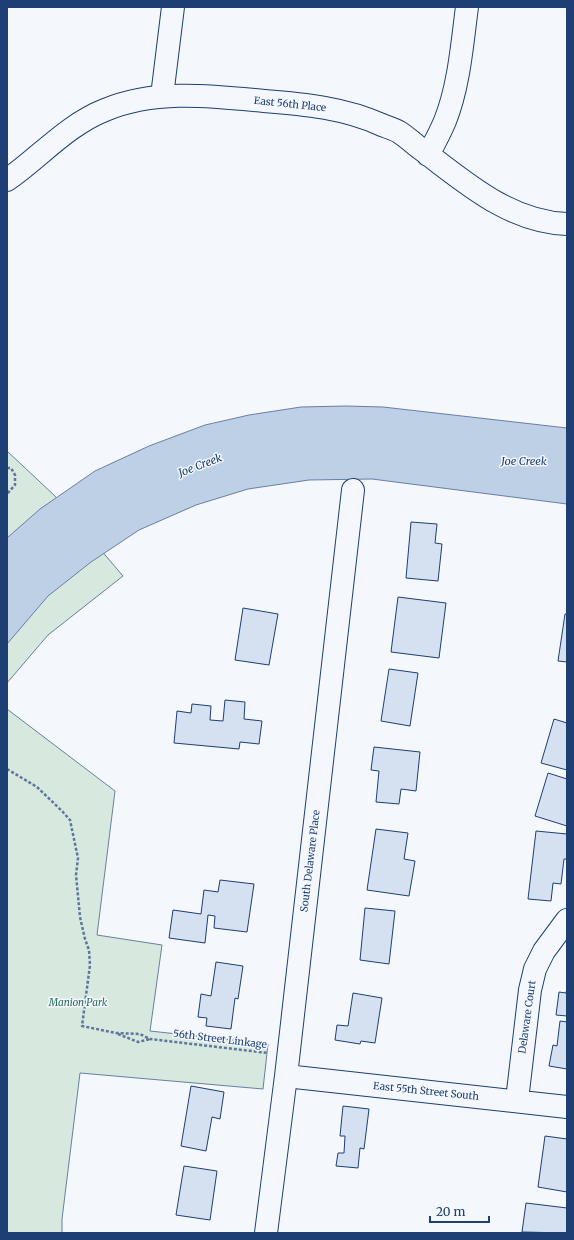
<svg xmlns="http://www.w3.org/2000/svg" width="574" height="1240" viewBox="0 0 574 1240" font-family="Merriweather,serif">
  <rect width="100%" height="100%" fill="#f4f7fb"/>
  <path fill="#d7e8df" stroke="#687fa3" d="M7,451L55,496L123,576L48,635L7,683Z
    M7,709L115,791L97,935L162,945L150,1031L268,1044L263,1089L80,1073L62,1219V1233H7Z"/>
  <path fill="#bed0e5" stroke="#687fa3" d="M346,406L383,407L567,428V504L372,479L309,480L248,489L196,505L139,530L91,562L48,596L7,644V538L40,509L95,471L149,446L205,425L249,415L301,407Z"/>
  <path fill="#d5e0f0" stroke="#1d3f73" d="M411,522L437,524L435,543L442,544L438,581L406,578Z
    M398,597L446,603L439,658L391,652Z
    M243,608L278,614L269,665L235,660Z
    M565,614H567V662L558,661Z
    M389,669L418,673L410,726L381,721Z
    M225,700L245,702L244,719L262,721L259,744L240,742L239,749L174,743L177,711L191,713L192,704L211,706L210,720L223,721Z
    M554,719L567,723V770L541,763Z
    M374,747L420,752L416,791L401,789L399,804L376,802L379,771L371,770Z
    M548,773L567,779V826L535,816Z
    M376,829L408,833L404,859L415,861L409,896L367,890Z
    M536,831L567,834V859H564L561,884L553,883L551,901L528,899Z
    M220,880L254,884L247,932L214,928L215,916L208,915L205,943L169,938L173,910L201,914L204,890L218,892Z
    M365,908L395,911L389,964L360,960Z
    M216,962L243,966L238,999L235,998L231,1029L206,1026L207,1018L198,1017L201,994L211,996Z
    M567,988V1016L556,1015L559,992L566,993Z
    M353,993L382,998L375,1043L361,1041L360,1044L335,1040L337,1025L348,1026Z
    M560,1021L567,1022V1069L549,1066L553,1045L557,1046Z
    M191,1086L224,1092L220,1119L212,1117L206,1151L181,1146Z
    M343,1106L369,1109L364,1149L360,1148L358,1168L336,1166L338,1153H344L345,1136H340Z
    M545,1136L567,1139V1192L538,1187Z
    M184,1166L217,1171L210,1220L176,1215Z
    M526,1203L567,1208V1233L522,1232Z"/>
  <g fill="none" stroke-linecap="round" stroke-linejoin="round">
    <defs>
      <path id="minor" d="M162,96L173,7
        M428,155C434,144 440,133 445,121C459,86 462,45 467,7
        M7,180C40,157 67,125 105,110C156,89 211,96 264,101C304,104 345,108 382,125C387,127 394,129 399,132C407,137 414,144 421,149C465,182 509,222 567,224
        M286,1076L567,1107
        M517,1100L530,990L535,969L544,951L567,920
        M266,1233L286,1076L353,490"/>
    </defs>
    <use href="#minor" stroke="#1d3f73" stroke-width="24"/>
    <path stroke="#5e769c" stroke-width="2.5" stroke-dasharray="3 2" stroke-linecap="butt" d="M7,468H11L15,475V485L7,494
      M7,769L37,787L62,811L70,820L78,858L76,875L80,917L85,939L89,950L90,965L82,1026L116,1033L140,1034L150,1039L268,1053
      M118,1034L138,1042L150,1039"/>
    <use href="#minor" stroke="#f4f7fb" stroke-width="22"/>
  </g>
  <g text-anchor="middle" dominant-baseline="central" stroke-width="3" stroke-linejoin="round" paint-order="stroke">
    <g font-size="10" fill="#1d3f73" stroke="#f4f7fb">
      <text transform="translate(290 104) rotate(6)">East 56th Place</text>
      <text transform="translate(310 861) rotate(-83)">South Delaware Place</text>
      <text transform="translate(527 1017) rotate(-82)">Delaware Court</text>
      <text transform="translate(220 1039) rotate(7)">56th Street Linkage</text>
      <text transform="translate(426 1091) rotate(6)">East 55th Street South</text>
    </g>
    <g font-size="10" font-style="italic" fill="#2c6c60" stroke="#f4f7fb">
      <text x="78" y="1002">Manion Park</text>
    </g>
    <g font-size="11" font-style="italic" fill="#1d3f73" stroke="#f4f7fb">
      <text x="524" y="461">Joe Creek</text>
      <text transform="translate(200 465) rotate(-21)">Joe Creek</text>
    </g>
  </g>
  <rect width="574" height="1240" fill="none" stroke="#1d3f73" stroke-width="16"/>
  <path d="M430 1216v6h59v-6" fill="none" stroke="#1d3f73" stroke-width="2"/>
  <text x="436" y="1216" font-size="12" fill="#1d3f73" stroke="#f4f7fb" stroke-width="3" paint-order="stroke">20 m</text>
</svg>
